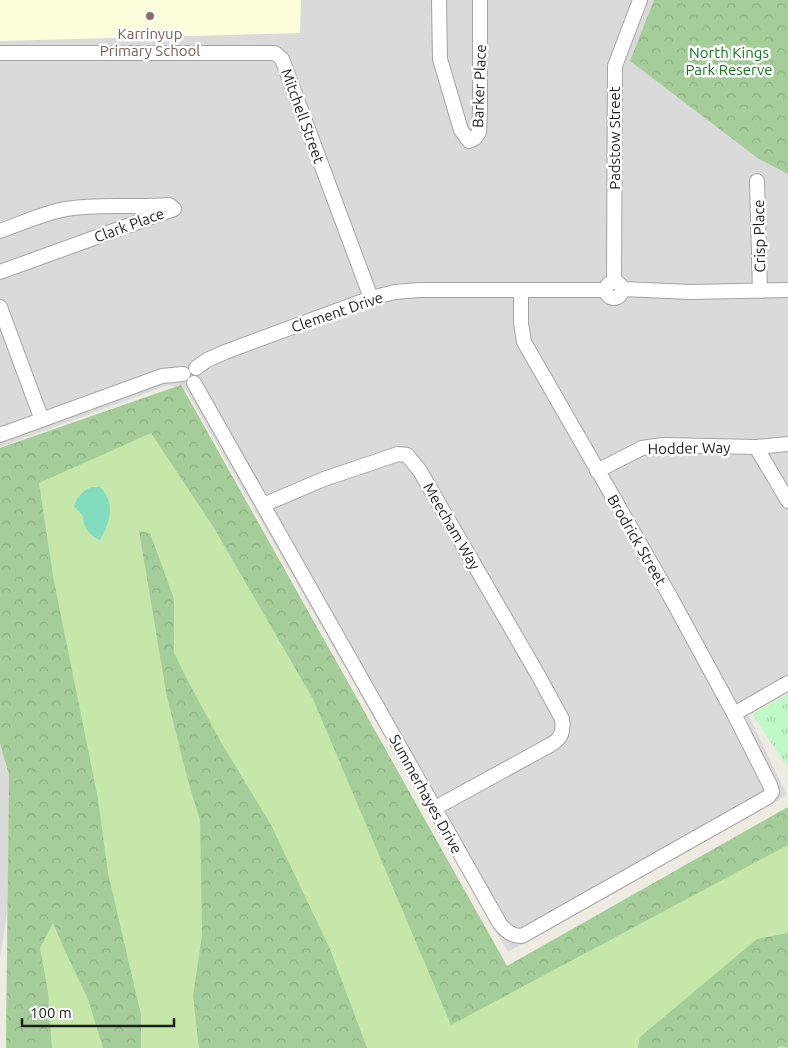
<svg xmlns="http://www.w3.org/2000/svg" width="788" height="1048" viewBox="0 0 788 1048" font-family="Ubuntu,sans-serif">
  <defs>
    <pattern id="forest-crowns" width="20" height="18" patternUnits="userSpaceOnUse" patternTransform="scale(1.25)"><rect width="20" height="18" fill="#a5cd99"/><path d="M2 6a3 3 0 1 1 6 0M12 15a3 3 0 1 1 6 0" fill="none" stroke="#8eb083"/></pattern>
    <pattern id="park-tufts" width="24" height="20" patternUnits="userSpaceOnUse" patternTransform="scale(1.25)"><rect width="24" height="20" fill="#c0f8c8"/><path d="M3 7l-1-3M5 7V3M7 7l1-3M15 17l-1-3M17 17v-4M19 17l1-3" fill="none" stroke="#a5d4ab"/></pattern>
  </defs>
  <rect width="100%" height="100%" fill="#eeebe3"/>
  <path fill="#dbdada" d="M0,0H788V688L747,712L787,795L508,952L186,390L169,385L0,447Z
    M0,743L9,775L8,907L0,958Z"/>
  <path fill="#fdfedc" d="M0,0H301L300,33L0,41Z"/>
  <path fill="#c5e8aa" d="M181,385L507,966L788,807V1048H6L9,775L0,743V448Z"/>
  <path fill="url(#forest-crowns)" d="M654,0H788V174L759,159L630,61Z
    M181,385L507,966L788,807V845L451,1025L313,699L214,528L151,433L39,483L53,576L98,799L108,873L141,1015V1048H103L88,999L65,951L53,923L40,948L48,992L52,1048H6L9,775L0,743V448Z
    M139,531L150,533L174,599V653L190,685L222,744L271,825L330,949L367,1048H199L193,996L202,935L200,820L188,781L167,697Z
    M788,933V1048L782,1046L776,1048H638L640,1037L757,939Z"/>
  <path fill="url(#park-tufts)" d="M788,694V768L752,714Z"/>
  <path fill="#82dcbf" d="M92,487H100C116,503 110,523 100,540C89,535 83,528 83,516L74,506C77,497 82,491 92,487Z"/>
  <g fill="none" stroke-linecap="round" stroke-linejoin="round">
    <defs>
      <path id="minor" d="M439,0L440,59L461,130L469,141L475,138L479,132L480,109V0
        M0,53H275L282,59L371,298
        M757,181L760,291
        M0,231C20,224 46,212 66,209C100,203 135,208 169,205L172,207
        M0,272L174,209
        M614,281L615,66L640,0
        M606 290a8 8 0 1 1 16 0a8 8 0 1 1-16 0Z
        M623,289L690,292L788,290
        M0,307L42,420
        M196,368L207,360L225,352L371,298L395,292L419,290H606
        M194,383L500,924C507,932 512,936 522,936L768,797L772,792L770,785L734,714L671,598L524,342L521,323V291
        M0,435L162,376L183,374
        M756,447L788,501
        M597,471L642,448L663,445L756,447L788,444
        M263,505L324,479L398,454L407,455L420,471L537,673L562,719C564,732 561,739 550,745L435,808
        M734,714L788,683"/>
    </defs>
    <use href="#minor" stroke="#a4a4a4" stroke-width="16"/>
    <use href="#minor" stroke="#fff" stroke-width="14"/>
  </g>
  <circle fill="#8d6e63" stroke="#fff" stroke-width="2" cx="150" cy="16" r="5"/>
  <g text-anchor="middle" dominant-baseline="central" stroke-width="5" stroke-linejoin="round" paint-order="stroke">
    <g font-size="15" fill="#785e54" stroke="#fff">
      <text x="150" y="33">Karrinyup<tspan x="150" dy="17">Primary School</tspan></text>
    </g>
    <g font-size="15" fill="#0d7a1c" stroke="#fff">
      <text x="729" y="52">North Kings<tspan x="729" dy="17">Park Reserve</tspan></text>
    </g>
    <g font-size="15" fill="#1d1d1d" stroke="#fff">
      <text transform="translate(479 86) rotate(-88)">Barker Place</text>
      <text transform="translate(303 116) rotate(70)">Mitchell Street</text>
      <text transform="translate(614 138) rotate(-90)">Padstow Street</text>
      <text transform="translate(129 225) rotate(-20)">Clark Place</text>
      <text transform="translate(759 236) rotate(-91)">Crisp Place</text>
      <text transform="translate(337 312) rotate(-19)">Clement Drive</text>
      <text transform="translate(689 448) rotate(-1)">Hodder Way</text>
      <text transform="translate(452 526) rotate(60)">Meecham Way</text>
      <text transform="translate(637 540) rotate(60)">Brodrick Street</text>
      <text transform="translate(426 794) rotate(61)">Summerhayes Drive</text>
    </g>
  </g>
  <path d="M22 1018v8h152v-8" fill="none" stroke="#1d1d1d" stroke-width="2.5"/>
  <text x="30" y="1018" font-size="15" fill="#1d1d1d" stroke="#ffffff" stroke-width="4" paint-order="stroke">100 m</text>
</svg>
